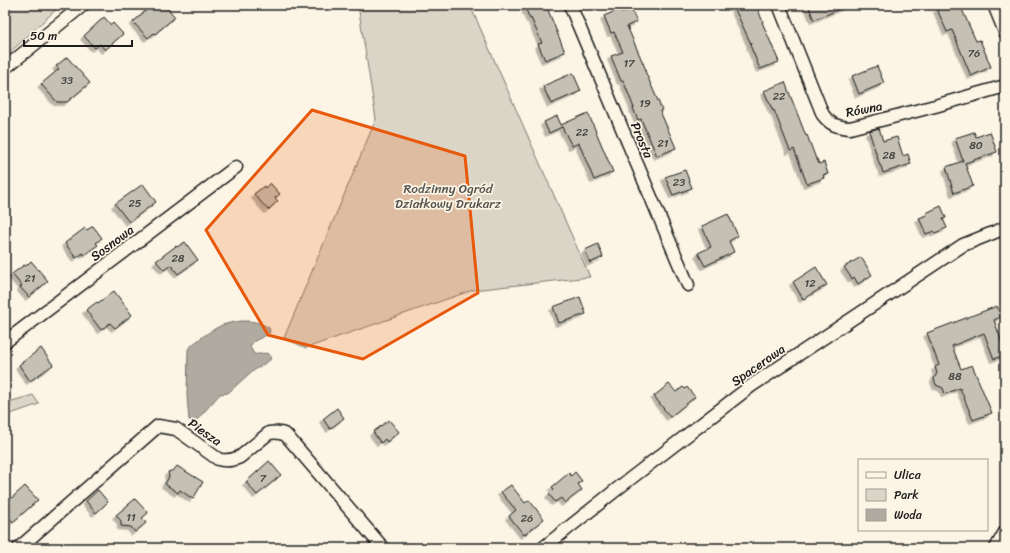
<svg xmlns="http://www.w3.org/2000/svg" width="1010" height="553" viewBox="0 0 1010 553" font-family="Sriracha,sans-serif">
  <defs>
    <filter id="shadow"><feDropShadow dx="-3.5" dy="3.5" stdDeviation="0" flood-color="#0004"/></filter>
  </defs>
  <rect width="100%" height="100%" fill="#fcf5e5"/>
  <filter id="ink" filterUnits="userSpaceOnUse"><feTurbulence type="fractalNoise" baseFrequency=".025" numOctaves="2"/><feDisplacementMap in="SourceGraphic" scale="8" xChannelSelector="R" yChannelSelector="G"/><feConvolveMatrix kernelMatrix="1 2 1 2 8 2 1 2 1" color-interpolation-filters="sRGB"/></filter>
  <g filter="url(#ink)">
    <path fill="#dbd5c8" stroke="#7c7872" d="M5,5H61L5,57Z
      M358,5H470L590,277L473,290L306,348L284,338L376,119Z
      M33,395L39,404L5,416V403Z"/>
    <path fill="#b0aba1" stroke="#75726c" d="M242,321C253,321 260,322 269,328L270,332C264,339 253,338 250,347L254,354C259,355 263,352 269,354L271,356L270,360L250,373L228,393L220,394L196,421L189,420L187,396L188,349C196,341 210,331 220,326C227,323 235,322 242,321Z"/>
    <path fill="#c4c0b3" stroke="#1c1c1c" filter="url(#shadow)" d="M152,5H165L175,17L155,34L154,33L148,38L133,22Z
      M524,5H546L565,52L545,60L538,44L542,43L531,18L530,19Z
      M733,5H756L763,22H762L779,62L760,69L750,45L751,44Z
      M808,5H849L814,20Z
      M948,5H960L976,41L980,40L991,67L971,76L952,30L947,32L937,9Z
      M620,9L622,13L631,9L637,22L627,26L646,70L645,71L662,110L660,111L676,148L657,156L641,119L638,120L633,108H634L623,80L621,81L611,56L623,52L614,32L611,33L604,16Z
      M104,17L111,25L113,23L123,34L105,50L100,44L95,48L84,36Z
      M67,57L90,83L67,102H57L41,84L59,69L56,66Z
      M877,66L884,83L859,94L852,76Z
      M573,73L581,91L551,104L543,86Z
      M785,82L806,136L807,135L816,159H817L819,164L824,162L828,174L823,175L824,178L807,184L794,149L790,151L774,110L773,111L764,91Z
      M588,113L594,127L613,172L594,180L579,143L572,146L561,125Z
      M557,116L562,127L549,133L544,122Z
      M879,128L883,141L897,137L903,156L908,154L911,164L883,173L881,166H880L869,131Z
      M974,132L976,137L990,132L997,152L965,163L973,186L954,193L946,167L963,161L955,138Z
      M685,170L692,188L673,195L665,177Z
      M270,183L280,194L275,198L278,201L268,210L254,194L264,186L265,188Z
      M143,184L156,202L129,222L115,204Z
      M941,206L946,218L943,219L947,228L935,233L934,231L926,234L919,218L927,215L926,213Z
      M728,214L738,236L729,241L734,252L705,266L698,253L711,247L702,226Z
      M93,226L102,238L96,243L98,245L84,255L83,253L76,258L65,243L85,228L87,230Z
      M185,242L198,260L178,274L171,265L164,270L156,261L176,246L177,247Z
      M598,244L603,257L590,263L585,250Z
      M861,257L872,275L858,284L854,277L852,279L844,267Z
      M31,261L48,281L29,297L20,287L22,286L12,274L24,265L26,266Z
      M816,267L827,285L803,299L793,282Z
      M114,291L132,315L115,328L110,323L101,330L86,310L97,302L98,303Z
      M580,297L586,314L559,323L553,307Z
      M997,306L1001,317L994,320L1005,351V355L994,359L984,333L952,346L961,369L972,365L992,413L973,420L960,388L945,394L943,388L936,385L934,379L937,373L935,367L939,365L927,333Z
      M41,348L53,365L30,381L19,365Z
      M669,384L676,392L683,387L685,389L687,387L695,397L670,417L654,396Z
      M337,408L344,418L330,429L323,419Z
      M389,420L399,432L387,442L385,439L381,443L373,432Z
      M269,461L281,475L257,495L246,482Z
      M177,466L203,482L193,499L180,490L178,493L165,484L169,477L168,472L174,470Z
      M575,472L582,481L578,484L582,490L565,503L561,498L555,502L549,494L554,489L552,487L569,473L571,476Z
      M511,485L525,503L529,500L544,519L524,535L509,516L516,510L501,492Z
      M25,486L38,500L13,522L5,513V504Z
      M98,490L108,502L96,513L86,501Z
      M135,499L148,513L142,518L146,523L135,532L131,527L121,526V521L116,515Z"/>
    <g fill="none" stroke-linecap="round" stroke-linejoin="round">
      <defs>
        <path id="minor" d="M570,5L688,285
          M779,5L823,115C831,125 837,127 850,128L935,106L1005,86
          M994,5L1005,32
          M5,68L83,5
          M5,342L236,167
          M19,548L158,426L176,429L218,459C226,462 233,460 240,457L269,433C276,432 280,432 286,435L383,548
          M543,548L626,482L751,386L963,245L1005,228
          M996,548L1005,532"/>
      </defs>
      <use href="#minor" stroke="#1c1c1c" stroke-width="15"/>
      <use href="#minor" stroke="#fcf5e5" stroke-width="12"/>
    </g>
  </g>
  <path fill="#e8590c" fill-opacity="0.2" stroke="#e8590c" stroke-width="3" stroke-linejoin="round" d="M312,110L465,156L478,293L363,359L268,335L206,230Z"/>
  <g text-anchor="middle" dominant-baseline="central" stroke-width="3.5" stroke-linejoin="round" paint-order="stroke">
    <g font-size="11" fill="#464542">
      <text x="974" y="53">76</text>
      <text x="629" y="63">17</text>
      <text x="67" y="80">33</text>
      <text x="779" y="96">22</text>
      <text x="645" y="103">19</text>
      <text x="582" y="132">22</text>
      <text x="663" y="143">21</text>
      <text x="976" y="145">80</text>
      <text x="889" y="155">28</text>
      <text x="679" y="182">23</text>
      <text x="135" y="203">25</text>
      <text x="178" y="258">28</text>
      <text x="30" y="278">21</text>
      <text x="810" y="283">12</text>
      <text x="955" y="376">88</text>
      <text x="263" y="478">7</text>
      <text x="131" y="517">11</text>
      <text x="527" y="518">26</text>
    </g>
    <g font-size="13" fill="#1c1c1c" stroke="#fcf5e5">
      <text transform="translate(864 109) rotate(-11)">Równa</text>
      <text transform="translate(642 140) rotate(67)">Prosta</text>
      <text transform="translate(112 243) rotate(-37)">Sosnowa</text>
      <text transform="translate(758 365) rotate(-35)">Spacerowa</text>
      <text transform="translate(205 432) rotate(35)">Piesza</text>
    </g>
    <g font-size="13" fill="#555450" stroke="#fcf5e5">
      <text x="448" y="188">Rodzinny Ogród<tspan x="448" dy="15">Działkowy Drukarz</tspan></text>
    </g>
  </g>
  <rect width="1010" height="553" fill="none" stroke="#fcf5e5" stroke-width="20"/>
  <rect x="10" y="10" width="990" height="533" fill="none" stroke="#1c1c1c" stroke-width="1.5" filter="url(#ink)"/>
  <rect x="858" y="459" width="130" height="72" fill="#fcf5e5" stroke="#a29e95"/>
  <rect x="866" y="472" width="20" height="6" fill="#fcf5e5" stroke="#a29e95"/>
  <text x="894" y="479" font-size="12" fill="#1c1c1c">Ulica</text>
  <rect x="866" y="489" width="20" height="12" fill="#dbd5c8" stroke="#a29e95"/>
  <text x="894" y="499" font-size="12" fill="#1c1c1c">Park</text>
  <rect x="866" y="509" width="20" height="12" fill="#b0aba1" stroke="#a29e95"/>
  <text x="894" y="519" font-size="12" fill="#1c1c1c">Woda</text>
  <path d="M24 40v6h108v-6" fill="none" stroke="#1c1c1c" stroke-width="2"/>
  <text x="30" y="40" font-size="12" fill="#1c1c1c" stroke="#fcf5e5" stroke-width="3" paint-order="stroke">50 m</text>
</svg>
